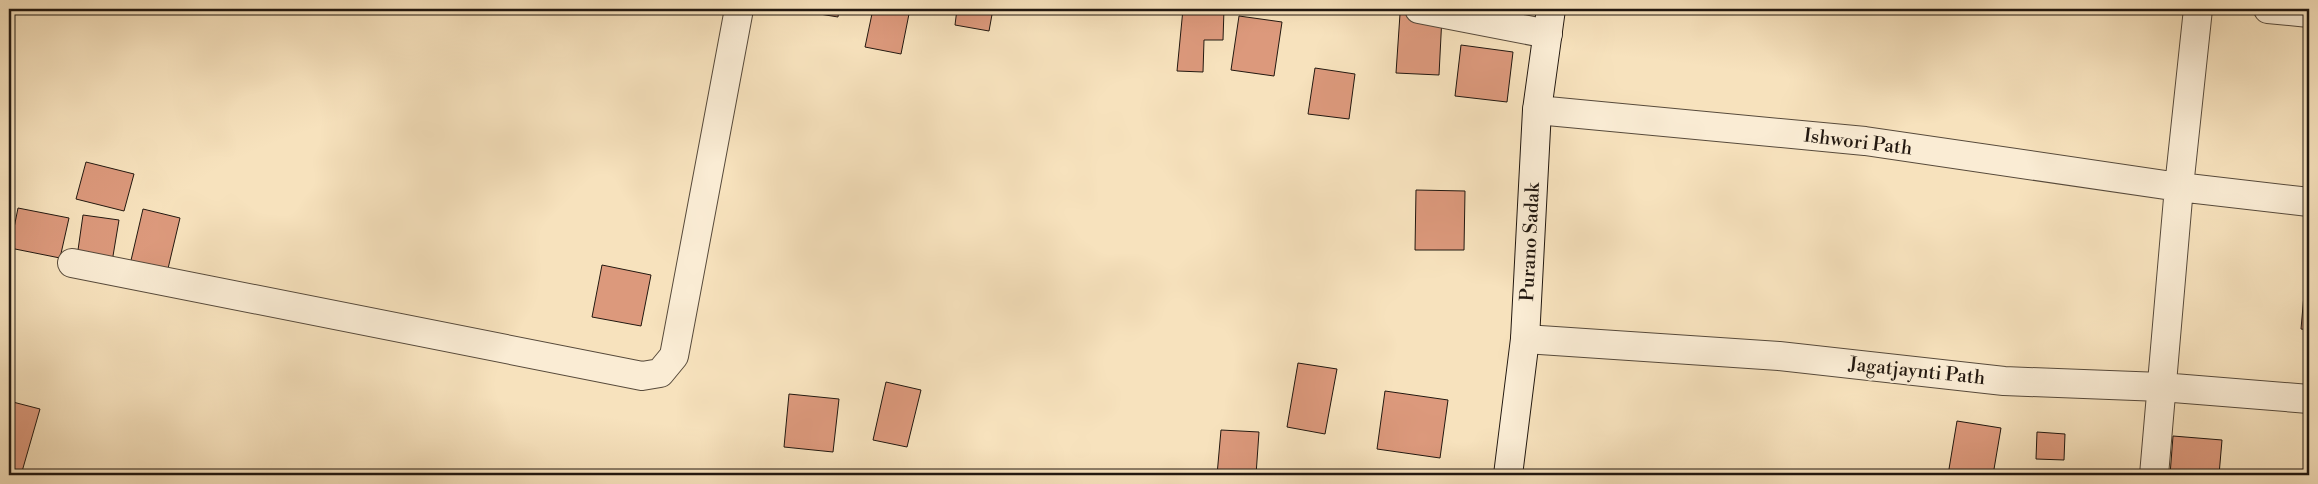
<svg xmlns="http://www.w3.org/2000/svg" width="2318" height="484" viewBox="0 0 2318 484" font-family="'Libre Bodoni',serif">
  <rect width="100%" height="100%" fill="#f7e2bd"/>
  <filter id="stains"><feTurbulence type="fractalNoise" baseFrequency=".004" numOctaves="4"/><feColorMatrix values="0 0 0 0 .2 0 0 0 0 .09 0 0 0 0 .02 0 0 0 .5 -.17"/></filter>
  <radialGradient id="worn" r=".72"><stop offset=".6" stop-color="#630" stop-opacity="0"/><stop offset="1" stop-color="#630" stop-opacity=".3"/></radialGradient>
  <path fill="#dc997c" stroke="#221810" d="M789,9H839L838,17Z
    M873,9H910L901,54L865,47Z
    M957,9H993L989,31L955,25Z
    M1183,9H1224L1223,40H1204L1203,72L1177,71Z
    M1400,14L1442,16L1439,75L1396,73Z
    M1239,16L1282,22L1274,76L1231,70Z
    M1461,45L1513,52L1507,102L1455,96Z
    M1315,68L1355,74L1349,119L1308,114Z
    M86,162L134,174L124,211L76,199Z
    M1416,190L1465,191L1464,250H1415Z
    M18,208L69,218L60,258L10,248Z
    M143,209L180,218L166,277L129,269Z
    M83,215L119,220L112,262L77,257Z
    M2307,260H2309V330L2301,329Z
    M602,265L651,275L641,326L592,317Z
    M1298,363L1337,369L1325,434L1287,427Z
    M886,382L921,390L907,447L873,440Z
    M1385,391L1448,400L1440,458L1377,449Z
    M789,394L839,399L833,452L784,447Z
    M9,401L40,409L21,475L9,473Z
    M1957,421L2001,428L1993,475H1948Z
    M1221,430L1259,432L1256,475H1217Z
    M2037,432L2065,434L2064,460L2036,459Z
    M2173,436L2222,440L2219,475H2170Z"/>
  <g fill="none" stroke-linecap="round" stroke-linejoin="round">
    <defs>
      <path id="street" d="M1419,9L1548,34
        M2268,9L2309,13
        M1537,110L1865,141L2179,187L2309,202
        M72,263L642,376L660,373L674,356L739,9
        M1525,339L1779,356L2004,381L2161,387L2309,399
        M2154,475L2179,187L2198,9"/>
      <path id="secondary" d="M1508,475L1525,339L1537,110L1551,9"/>
    </defs>
    <use href="#street" stroke="#574a3b" stroke-width="30"/>
    <use href="#secondary" stroke="#221810" stroke-width="30"/>
    <use href="#street" stroke="#faecd4" stroke-width="28"/>
    <use href="#secondary" stroke="#faecd4" stroke-width="28"/>
  </g>
  <g text-anchor="middle" dominant-baseline="central" stroke-width="4.5" stroke-linejoin="round" paint-order="stroke">
    <g font-size="19" fill="#221810" stroke="#faecd4">
      <text transform="translate(1858 142) rotate(7)">Ishwori Path</text>
      <text transform="translate(1530 242) rotate(-87)">Purano Sadak</text>
      <text transform="translate(1917 371) rotate(6)">Jagatjaynti Path</text>
    </g>
  </g>
  <rect width="2318" height="484" fill="none" stroke="#f7e2bd" stroke-width="30"/>
  <rect x="10" y="10" width="2298" height="464" fill="none" stroke="#221810" stroke-width="2.5"/>
  <rect x="15" y="15" width="2288" height="454" fill="none" stroke="#221810"/>
  <rect width="100%" height="100%" filter="url(#stains)"/>
  <rect width="100%" height="100%" fill="url(#worn)"/>
</svg>
